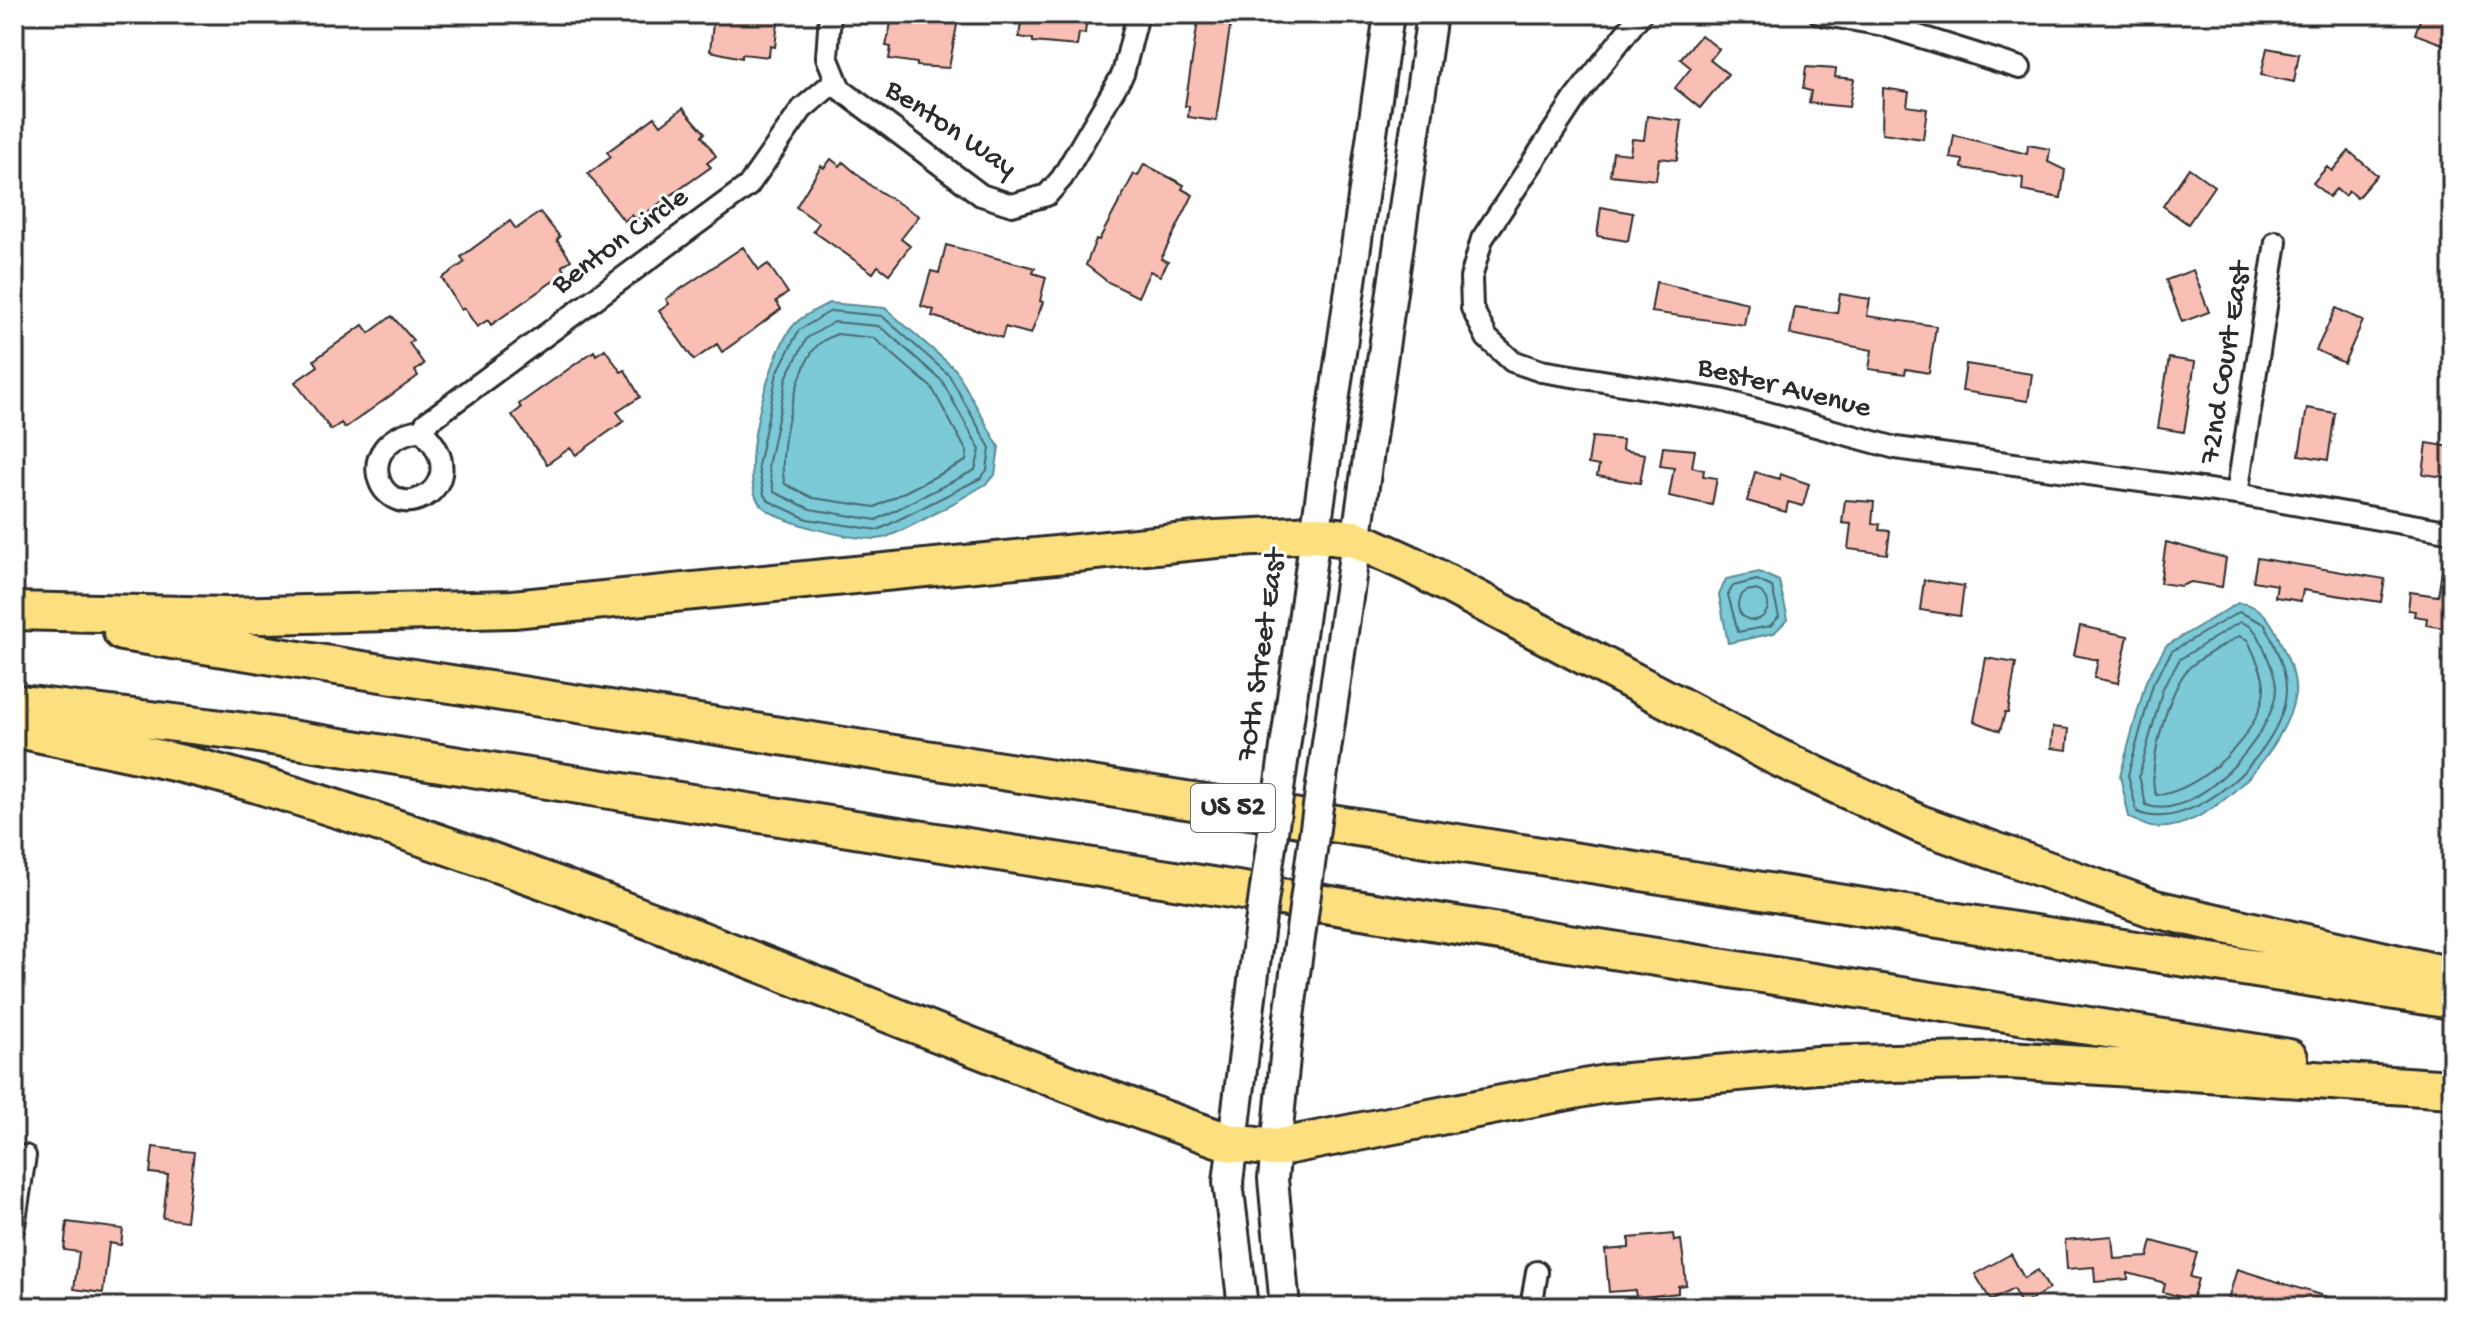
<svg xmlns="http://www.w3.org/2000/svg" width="2466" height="1321" viewBox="0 0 2466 1321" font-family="'Gochi Hand',sans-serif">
  <rect width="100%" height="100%" fill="#fff"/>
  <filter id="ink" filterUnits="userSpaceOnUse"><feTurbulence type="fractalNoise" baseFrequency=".0125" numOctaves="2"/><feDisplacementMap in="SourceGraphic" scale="16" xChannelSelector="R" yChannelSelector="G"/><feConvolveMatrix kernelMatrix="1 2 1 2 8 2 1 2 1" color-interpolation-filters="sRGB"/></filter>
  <g filter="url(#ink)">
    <path fill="#7bc9d8" stroke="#5b8a93" stroke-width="2" d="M829,303L885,308L956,370L999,447L995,475L986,484C968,495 895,538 877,539C851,539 780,524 761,505C735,477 770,352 793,326C801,316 818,309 829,303Z
      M1759,572L1779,581L1788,619L1774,633L1728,643L1719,595L1726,579Z
      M2238,603C2261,604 2272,621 2280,641C2287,657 2297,676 2295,694C2288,747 2210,835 2151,827C2144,826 2135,820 2129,817L2120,776L2146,681L2166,646Z"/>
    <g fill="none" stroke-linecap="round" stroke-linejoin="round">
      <path stroke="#4b6a70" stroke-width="2" d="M831,311L882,316L949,375L990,448L987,470L981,478L878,530L807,519L769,501L764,495L758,466L777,373L799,330Z
        M834,322L878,326L887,332L942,381L980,450L975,470L876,520L810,509L774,492L768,466L787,376L807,338Z
        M837,334L874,338L932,388L967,452L966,461L875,507L813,498L785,484C776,457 796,369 816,347C820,341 830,337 837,334Z
        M1757,580L1772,587L1779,617L1770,626L1738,632L1728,595L1733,586Z
        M1738 605a15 15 0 1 1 30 0a15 15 0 1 1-30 0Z
        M2239,612L2265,624C2273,644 2286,667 2286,689C2287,746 2194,837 2137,812L2128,775L2153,684L2172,651Z
        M2240,622C2256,626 2260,638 2266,653C2270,664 2276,676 2276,688C2276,734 2193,825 2146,805L2139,776L2163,688L2180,659Z
        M2239,636L2248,640C2253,654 2264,672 2264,687C2264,732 2199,793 2156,795C2145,772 2170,683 2191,666C2205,654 2223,646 2239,636Z"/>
    </g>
    <path fill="#f9beb4" stroke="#2b2b2b" stroke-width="2" d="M714,14H779L775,47L770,46L769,57L742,54V58L710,51Z
      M893,14H959L949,68L917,66V63L889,59L891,47L886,46Z
      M1022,14H1087L1085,34L1079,33L1077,46L1033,42V39L1019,37Z
      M1199,14H1232L1216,121L1188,117L1189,106H1185Z
      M2422,14L2452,21L2445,45L2415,34Z
      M1701,35L1719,49L1710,60L1728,74L1700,108L1675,88L1691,68L1680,59Z
      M2267,48L2299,54L2294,82L2261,75Z
      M1806,67L1836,69L1835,77L1854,79L1849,107L1809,103L1811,91L1803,89Z
      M1883,88L1909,92L1907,106L1927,109L1923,139L1882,133Z
      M683,108L705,133L702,136L716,156L707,163L711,167L636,220L632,215L624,221L588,174L611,157L607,152L655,117L661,125Z
      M1647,116L1682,121L1677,160L1659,158L1656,180L1610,175L1613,152L1630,154L1632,139L1644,140Z
      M1954,135L2027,154L2028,145L2050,149L2048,162L2065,170L2061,198L2022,191L2023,178L1962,168L1963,160L1950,158Z
      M2349,151L2377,175L2357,198L2349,191L2344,196L2336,189L2329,197L2313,183L2327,167L2332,171Z
      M831,159L840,166L843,162L871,186L919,216L901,239L910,246L889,274L878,266L873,273L813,231L819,223L796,207L821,166L824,168Z
      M1144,164L1184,185L1182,189L1193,195L1161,259L1168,262L1160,276L1150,271L1138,297L1108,282L1086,265L1096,239L1099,240L1134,174L1138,176Z
      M2189,168L2214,186L2188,224L2163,206Z
      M1601,207L1633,213L1628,241L1597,236Z
      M540,212L560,237L557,240L571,260L562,266L566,272L491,325L488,320L477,327L464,308L461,310L442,278L465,262L461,257L510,221L516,229Z
      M946,245L1035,268L1033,273L1046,277L1040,301L1043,302L1031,334L1005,327L1002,338L932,316L934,310L921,306L931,271L939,273Z
      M743,247L759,270L768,264L788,293L776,301L781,309L753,330L722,352L717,344L694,360L659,311L669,304L666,299Z
      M2193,270L2209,312L2182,322L2166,280Z
      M1656,282L1748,303L1744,325L1651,312Z
      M1840,294L1870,299L1867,316L1936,326L1929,373L1906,369L1905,374L1869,369L1872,350L1790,334L1795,307L1837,313Z
      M2336,308L2363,321L2344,363L2316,350Z
      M392,316L413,340L409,343L424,364L415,371L418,376L345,428L341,423L331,430L295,382L318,366L314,360L363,325L369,333Z
      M605,349L621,372L625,370L640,397L617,412L624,421L576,455L570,448L547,464L512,415L521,408L519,404L594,351L596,355Z
      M2169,358L2195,362L2184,432L2158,428Z
      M1966,364L2032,374L2028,401L1962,391Z
      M2307,408L2335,413L2328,460L2299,455Z
      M1592,437L1623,440L1622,450L1645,454L1640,483L1597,476L1599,466L1588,464Z
      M2427,443L2452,447V478L2423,474Z
      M1663,447L1695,450L1692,467L1704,470L1703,476L1717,478L1712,505L1669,496L1674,468L1660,466Z
      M1755,472L1779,479L1780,474L1809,484L1803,506L1788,502L1786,512L1747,501Z
      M1845,500L1874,502L1872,523L1880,524L1879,530L1890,531L1887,554L1848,549L1851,524L1842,523Z
      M2166,542L2226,558L2222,587L2191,582L2181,586L2160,583Z
      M2257,558L2385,579L2381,602L2303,590L2301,601L2275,597L2277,585L2253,581Z
      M2443,566L2452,567L2451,629L2426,625L2427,618L2414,616L2415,611L2408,610L2410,592L2438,596Z
      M1924,580L1964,586L1960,616L1920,610Z
      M2080,626L2128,636L2118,683L2094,678L2098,660L2074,655Z
      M1986,658L2016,663L2008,713H2005L2000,731L1974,721Z
      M2053,727L2069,729L2067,750L2051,748Z
      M153,1147L194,1152L186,1221L163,1218L168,1175L150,1173Z
      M67,1222L123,1229L121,1245L109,1243L103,1293L74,1289L79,1252L64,1250Z
      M1673,1234L1674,1241L1681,1240L1684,1263L1686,1285L1678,1286V1293L1636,1298L1635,1290L1609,1292L1605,1250L1629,1248V1238Z
      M2112,1236L2114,1259L2148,1257L2152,1241L2197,1253L2190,1277L2198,1279L2192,1300L2163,1292L2165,1283L2128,1273V1279L2095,1282L2094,1267L2067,1269L2065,1240Z
      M2011,1254L2024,1278L2038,1270L2049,1289L2022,1305L2013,1289L1991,1301L1975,1274Z
      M2237,1269L2343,1302L2342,1307H2226Z"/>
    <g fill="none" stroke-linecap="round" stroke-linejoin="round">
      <defs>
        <path id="street" d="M830,14L827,57L840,89L981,195L1012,205L1047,195L1062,178L1123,74L1138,14
          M1641,14L1576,97L1482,239L1471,278L1472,308L1487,338L1512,361L1541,371L1721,400L1896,448L2237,494L2452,532
          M1820,14L1883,25L2020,68
          M421,430L426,423L748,186L802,109L835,81
          M421,430C433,441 444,456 441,474C439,484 432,493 423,497C379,520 348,441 421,430Z
          M2237,494L2276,242
          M14,1226L25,1156
          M1531,1307L1537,1272"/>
        <path id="secondary" d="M1291,705L1389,14
          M1320,792L1432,14
          M1243,1307L1228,1182L1260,924
          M1285,1307L1273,1179L1289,1017"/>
        <path id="highway" d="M14,611L227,616L513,609L1216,539L1314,534L1355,539L1408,563L1777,757L1920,824L2155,909L2452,976
          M122,632L2452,1000
          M14,703L247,732L2289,1058
          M14,728C85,744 159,756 229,776C571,874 895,1026 1231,1143L1275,1148L1605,1084L1817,1065L2009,1060L2452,1089"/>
      </defs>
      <use href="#street" stroke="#2b2b2b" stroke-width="26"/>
      <use href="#secondary" stroke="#2b2b2b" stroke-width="34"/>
      <use href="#highway" stroke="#2b2b2b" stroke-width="42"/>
      <use href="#street" stroke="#fff" stroke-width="20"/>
      <use href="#secondary" stroke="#fff" stroke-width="28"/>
      <use href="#highway" stroke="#fce080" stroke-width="36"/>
      <defs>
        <path id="secondary-bridge" d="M1260,924L1291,705
          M1289,1017L1320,792"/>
      </defs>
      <use href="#secondary-bridge" stroke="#2b2b2b" stroke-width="34" stroke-linecap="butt"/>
      <use href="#secondary-bridge" stroke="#fff" stroke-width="28"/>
    </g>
  </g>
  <g text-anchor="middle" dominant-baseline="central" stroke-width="6" stroke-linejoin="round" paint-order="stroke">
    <rect fill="#fff" stroke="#6b6b6b" stroke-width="2" x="1191" y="784" width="84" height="48" rx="6"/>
    <g font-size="28" font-weight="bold" fill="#2b2b2b">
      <text x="1233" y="808">US 52</text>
    </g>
    <g font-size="30" fill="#2b2b2b" stroke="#fff">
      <text transform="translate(950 130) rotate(34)">Benton Way</text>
      <text transform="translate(621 242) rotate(-36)">Benton Circle</text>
      <text transform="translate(2227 363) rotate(-81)">72nd Court East</text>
      <text transform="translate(1784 389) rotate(14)">Bester Avenue</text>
      <text transform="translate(1263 655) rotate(-82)">70th Street East</text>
    </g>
  </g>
  <rect width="2466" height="1321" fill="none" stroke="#fff" stroke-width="48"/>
  <rect x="24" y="24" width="2418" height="1273" fill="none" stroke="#2b2b2b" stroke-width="3" filter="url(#ink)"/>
</svg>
